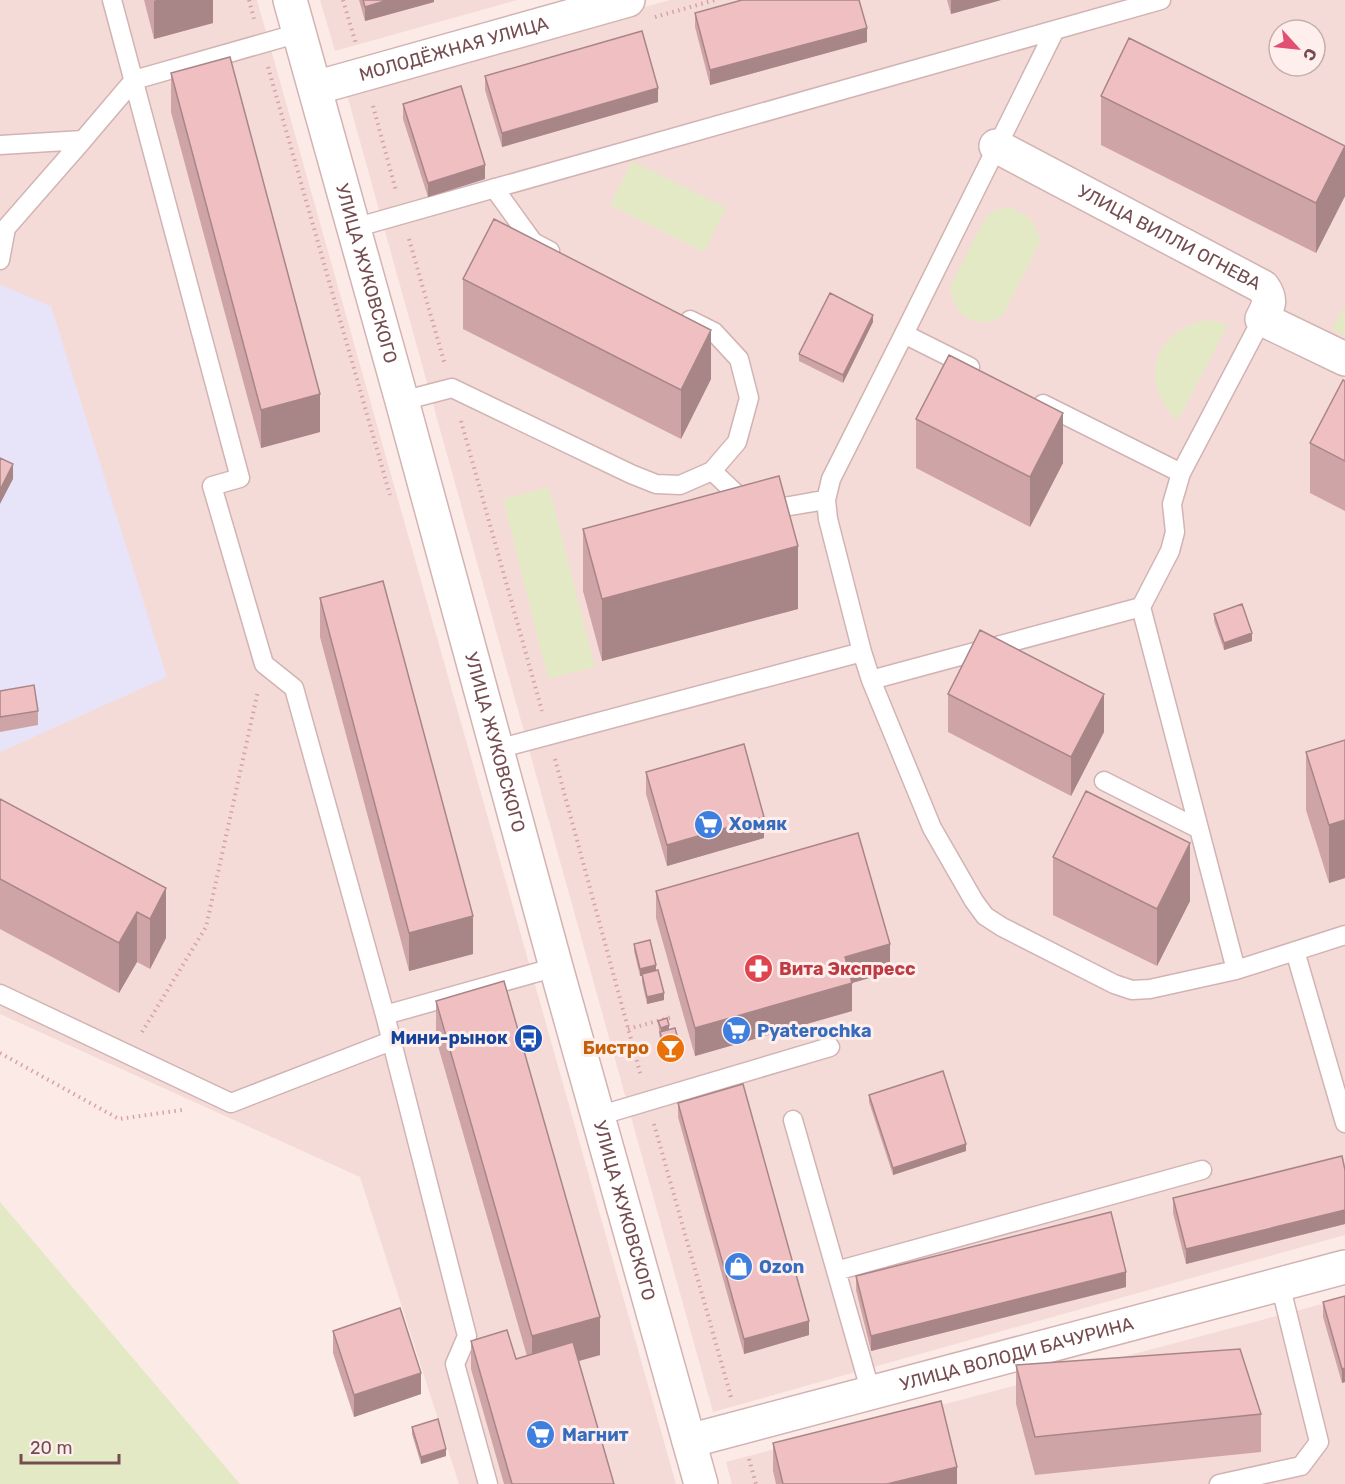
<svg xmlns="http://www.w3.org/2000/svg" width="1345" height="1484" viewBox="0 0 1345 1484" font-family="Rubik,sans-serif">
  <rect width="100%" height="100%" fill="#fceae7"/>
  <path fill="#f5dbd8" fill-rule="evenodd" d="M0,0H257L676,1484H459L360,1177L0,1014Z
    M320,0H517L335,51Z
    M670,0H1345V1235L713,1412L346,91ZM1279,30H1315V66H1279Z
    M1345,1298V1484H732L726,1462Z"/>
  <path fill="#e7e3f8" d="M0,285L51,306L167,677L0,752Z"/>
  <path fill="#e4e9c5" d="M632,161L726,208L704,252L610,205Z
    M1010,208C1029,214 1037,223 1040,242L1003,315C977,332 954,317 950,287L987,215L998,209Z
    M1345,304V336L1332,329Z
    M1201,321H1214L1228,324L1178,421C1140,385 1150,336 1201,321Z
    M549,487L595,667L548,679L503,499Z
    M0,1202L240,1484H0Z"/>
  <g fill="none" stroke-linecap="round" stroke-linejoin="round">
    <defs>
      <path id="service" d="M112,0L240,478L212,486L264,664L294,688L385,1015L467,1336L455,1364L488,1484
        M0,145L83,140L134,80L299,33
        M494,188L533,242L550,251
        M354,228L1161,0
        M0,260L6,228L83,140
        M904,334L831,479L826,500L828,519L862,652L871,680L932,828L974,901L985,916L1002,927L1114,984L1132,990L1150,989L1236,970L1345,935
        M970,367L904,334L1055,30
        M402,401L452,388L631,474L656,484L680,485L712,471L737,442L749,398L739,359L714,332L690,320
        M1043,404L1181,473
        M712,471C725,482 740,501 756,506C773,512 807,502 826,500
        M871,680L1141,607
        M497,749L862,652
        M1104,781L1199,829
        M1295,951L1345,1123
        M1236,970L1141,607L1170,551L1175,532L1172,504L1181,473L1262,319
        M0,994L231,1103L391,1041
        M385,1015L556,967
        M598,1116L830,1047
        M793,1120L871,1393
        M836,1271L1202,1170
        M1219,1484L1301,1466L1319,1442L1280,1284"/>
      <g id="minor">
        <path id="s1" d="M290,0L402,401L556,967L701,1484"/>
        <path id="s2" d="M315,88L628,0"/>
        <path id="s3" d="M996,146L1263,287C1272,300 1269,305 1262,319L1345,359"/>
        <path id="s4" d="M689,1441L1345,1267"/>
      </g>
    </defs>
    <use href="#service" stroke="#d2b3b3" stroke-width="21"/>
    <use href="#minor" stroke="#d2b3b3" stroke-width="36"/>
    <path stroke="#d6a2a6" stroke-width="4" stroke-dasharray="1.5 4.5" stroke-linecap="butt" d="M249,0L254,19
      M343,0L356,44
      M655,17L715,0
      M268,67L390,495
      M373,106L396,191
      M409,239L445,365
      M461,421L542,711
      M555,759L641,1076
      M628,1029L672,1017
      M142,1032L206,927L258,691
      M0,1053L119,1119L182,1110
      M654,1124L731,1397
      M749,1459L756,1484"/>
    <use href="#service" stroke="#fff" stroke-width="18"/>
    <use href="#minor" stroke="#fff" stroke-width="33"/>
  </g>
  <path fill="#cea4a7" d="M144,0H213V23L154,39Z
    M359,0H434V2L365,21Z
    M947,0H1001L951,14Z
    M695,13L867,42L710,85L695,27Z
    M171,73L320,432L261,448L171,112Z
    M485,76L658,102L502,147L485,90Z
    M1101,96L1345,146V196L1316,253L1101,145Z
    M403,104L485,179L428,197L403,119Z
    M463,279L711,379L681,439L463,329Z
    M873,322L843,383L799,361V354Z
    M1345,381V511L1310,493V443Z
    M916,419L1063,463L1030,527L916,468Z
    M583,529L798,609L602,661L583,591Z
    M320,598L473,954L409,971L320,637Z
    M1214,614L1252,641L1224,650L1214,621Z
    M0,691L38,711V725L0,732Z
    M948,694L1104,732L1071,796L948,732Z
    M1345,740V878L1329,883L1306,810V752Z
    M646,772L764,838L667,866L646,794Z
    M0,799L166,888V938L150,969L137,962L119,993L0,929Z
    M1053,857L1190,901L1157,966L1053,915Z
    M656,891L890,972L852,983V1011L695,1056L656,918Z
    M634,944L656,971L664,1000L647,1004L642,982V976H640L634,951Z
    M436,1001L600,1355L579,1361L614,1484H504L471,1369V1341L516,1359L527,1356L436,1039Z
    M658,1021L669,1030L681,1057L666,1061L660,1040Z
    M869,1095L966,1151L893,1175L869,1102Z
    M678,1103L809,1335L744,1354L678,1117Z
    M1345,1170V1224L1186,1264L1173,1213V1198Z
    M856,1276L1126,1287L871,1351L856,1290Z
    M1345,1296V1382L1342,1383L1323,1317V1302Z
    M333,1331L421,1394L354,1417L333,1353Z
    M1016,1365L1261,1414V1452L1035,1475L1016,1404Z
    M412,1427L446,1456L421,1464L412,1434Z
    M773,1443L957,1484H776L773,1471Z"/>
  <path fill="#a88688" d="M156,0H213V23L154,39V1Z
    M388,0H434V2L365,21V7Z
    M951,0H1001L951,14Z
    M867,28V42L710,85V70Z
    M658,88V102L502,147V133Z
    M1345,146V196L1316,253V203Z
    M485,165V179L428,197V183Z
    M873,315V322L843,383V375Z
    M711,330V379L681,439V390Z
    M320,394V432L261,448V410Z
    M1063,413V463L1030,527V477Z
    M13,464V479L0,504V490Z
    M798,546V609L602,661V599Z
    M1252,633V641L1224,650V643Z
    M1104,694V732L1071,796V757Z
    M764,817V838L667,866V845Z
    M1345,820V878L1329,883V825Z
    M1190,843V901L1157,966V909Z
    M166,888V938L150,969V919Z
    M137,912V962L119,993V943Z
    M473,916V954L409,971V933Z
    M890,944V972L845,985V957Z
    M656,965V973L640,976V969Z
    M852,983V1011L695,1056V1028Z
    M664,993V1000L647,1004V997Z
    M669,1025V1032L661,1035V1028Z
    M681,1050V1057L666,1061V1054Z
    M966,1144V1151L893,1175V1168Z
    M1345,1210V1224L1186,1264V1249Z
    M1126,1272V1287L871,1351V1336Z
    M600,1317V1355L532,1374V1336Z
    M809,1321V1335L744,1354V1339Z
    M1345,1368V1382L1342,1383V1369Z
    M421,1373V1394L354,1417V1395Z
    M446,1449V1456L421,1464V1457Z
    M957,1467V1484H887Z"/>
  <path fill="#f0bfc2" stroke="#a88688" stroke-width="1.5" d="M363,0H388L365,7Z
    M742,0H859L867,28L710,70L695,13Z
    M642,31L658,88L502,133L485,76Z
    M1129,38L1345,146L1316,203L1101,96Z
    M230,57L320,394L261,410L171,73Z
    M461,86L485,165L428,183L403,104Z
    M494,219L711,330L681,390L463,279Z
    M830,293L873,315L843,375L799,354Z
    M949,355L1063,413L1030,477L916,419Z
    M1343,380L1345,381V461L1310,443Z
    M0,458L13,464L0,490Z
    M779,476L798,546L602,599L583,529Z
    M383,581L473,916L409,933L320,598Z
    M1242,604L1252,633L1224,643L1214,614Z
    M980,630L1104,694L1071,757L948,694Z
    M34,685L38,711L0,717V691Z
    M1345,740V820L1329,825L1306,752Z
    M744,744L764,817L667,845L646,772Z
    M1086,791L1190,843L1157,909L1053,857Z
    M0,799L166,888L150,919L137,912L119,943L0,879Z
    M858,833L890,944L845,957L852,983L695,1028L656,891Z
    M650,940L656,965L640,969L634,944Z
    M658,970L664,993L647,997L642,974Z
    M504,981L600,1317L532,1336L436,1001Z
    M667,1018L669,1025L661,1028L658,1021Z
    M675,1028L681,1050L666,1054L660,1032Z
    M943,1071L966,1144L893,1168L869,1095Z
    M743,1084L809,1321L744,1339L678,1103Z
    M1342,1156L1345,1170V1210L1186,1249L1173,1198Z
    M1111,1212L1126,1272L871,1336L856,1276Z
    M1345,1296V1368L1342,1369L1323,1302Z
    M400,1308L421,1373L354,1395L333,1331Z
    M507,1330L516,1359L573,1342L614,1484H512L471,1341Z
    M1240,1349L1261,1414L1035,1437L1016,1365Z
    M941,1401L957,1467L887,1484H783L773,1443Z
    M438,1419L446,1449L421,1457L412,1427Z"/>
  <defs>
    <symbol id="supermarket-disc" viewBox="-11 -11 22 22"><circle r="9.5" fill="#3f7fe0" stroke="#feefed"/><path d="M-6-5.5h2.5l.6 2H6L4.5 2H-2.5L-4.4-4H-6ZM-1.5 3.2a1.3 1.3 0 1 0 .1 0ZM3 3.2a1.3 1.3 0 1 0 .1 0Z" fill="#fff"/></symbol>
    <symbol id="pharmacy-disc" viewBox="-11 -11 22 22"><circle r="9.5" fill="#e0444e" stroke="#feefed"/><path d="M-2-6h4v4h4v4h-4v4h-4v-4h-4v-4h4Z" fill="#fff"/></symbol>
    <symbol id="bus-disc" viewBox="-11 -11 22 22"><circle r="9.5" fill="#1a4fb4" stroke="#feefed"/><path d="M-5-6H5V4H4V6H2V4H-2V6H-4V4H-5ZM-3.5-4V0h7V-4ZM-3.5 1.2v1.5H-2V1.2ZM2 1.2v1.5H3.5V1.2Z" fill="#fff"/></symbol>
    <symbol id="bar-disc" viewBox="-11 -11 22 22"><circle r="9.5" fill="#e8710a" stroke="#feefed"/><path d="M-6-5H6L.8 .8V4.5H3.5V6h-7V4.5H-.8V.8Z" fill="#fff"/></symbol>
    <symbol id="shop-disc" viewBox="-11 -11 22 22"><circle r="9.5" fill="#3f7fe0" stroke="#feefed"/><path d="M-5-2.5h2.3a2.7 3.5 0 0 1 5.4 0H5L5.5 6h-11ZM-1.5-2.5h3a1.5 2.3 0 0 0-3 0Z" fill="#fff"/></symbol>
  </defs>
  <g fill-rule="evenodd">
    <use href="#supermarket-disc" x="692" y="808" width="33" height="33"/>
    <use href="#pharmacy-disc" x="742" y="952" width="33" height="33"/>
    <use href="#supermarket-disc" x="720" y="1014" width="33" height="33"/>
    <use href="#bus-disc" x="512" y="1022" width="33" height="33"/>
    <use href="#bar-disc" x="654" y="1032" width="33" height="33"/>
    <use href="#shop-disc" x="722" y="1250" width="33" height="33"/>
    <use href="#supermarket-disc" x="524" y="1418" width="33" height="33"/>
  </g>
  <g text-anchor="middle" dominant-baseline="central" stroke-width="6" stroke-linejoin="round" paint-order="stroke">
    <g font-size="18" fill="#754c50" stroke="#feefed">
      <text stroke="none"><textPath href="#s2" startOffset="144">МОЛОДЁЖНАЯ УЛИЦА</textPath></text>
      <text stroke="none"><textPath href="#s3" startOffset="196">УЛИЦА ВИЛЛИ ОГНЕВА</textPath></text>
      <text stroke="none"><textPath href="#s1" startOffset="284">УЛИЦА ЖУКОВСКОГО</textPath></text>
      <text stroke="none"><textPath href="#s1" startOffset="770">УЛИЦА ЖУКОВСКОГО</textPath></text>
      <text stroke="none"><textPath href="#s1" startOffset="1256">УЛИЦА ЖУКОВСКОГО</textPath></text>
      <text stroke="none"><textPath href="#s4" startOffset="339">УЛИЦА ВОЛОДИ БАЧУРИНА</textPath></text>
    </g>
    <g font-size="18" font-weight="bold" fill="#366cbe" stroke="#feefed" text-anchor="start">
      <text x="729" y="824">Хомяк</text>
      <text x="757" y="1031">Pyaterochka</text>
      <text x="759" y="1267">Ozon</text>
      <text x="562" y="1435">Магнит</text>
    </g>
    <g font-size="18" font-weight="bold" fill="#be3a42" stroke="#feefed" text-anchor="start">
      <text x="779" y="969">Вита Экспресс</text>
    </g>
    <g font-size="18" font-weight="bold" fill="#164399" stroke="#feefed" text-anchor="end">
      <text x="508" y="1038">Мини-рынок</text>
    </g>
    <g font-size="18" font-weight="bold" fill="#c56008" stroke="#feefed" text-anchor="end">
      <text x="649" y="1048">Бистро</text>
    </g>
  </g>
  <g transform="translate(1297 48) rotate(117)"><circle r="28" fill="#feefed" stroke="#c7aeae" stroke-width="1.5"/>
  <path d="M0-4.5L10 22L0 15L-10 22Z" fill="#e24f72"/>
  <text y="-9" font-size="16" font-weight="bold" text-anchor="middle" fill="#754c50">С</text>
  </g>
  <path d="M21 1454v9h98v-9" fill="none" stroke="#754c50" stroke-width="3"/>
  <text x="30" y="1454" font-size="18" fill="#754c50" stroke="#feefed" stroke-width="4.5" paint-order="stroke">20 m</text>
</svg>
